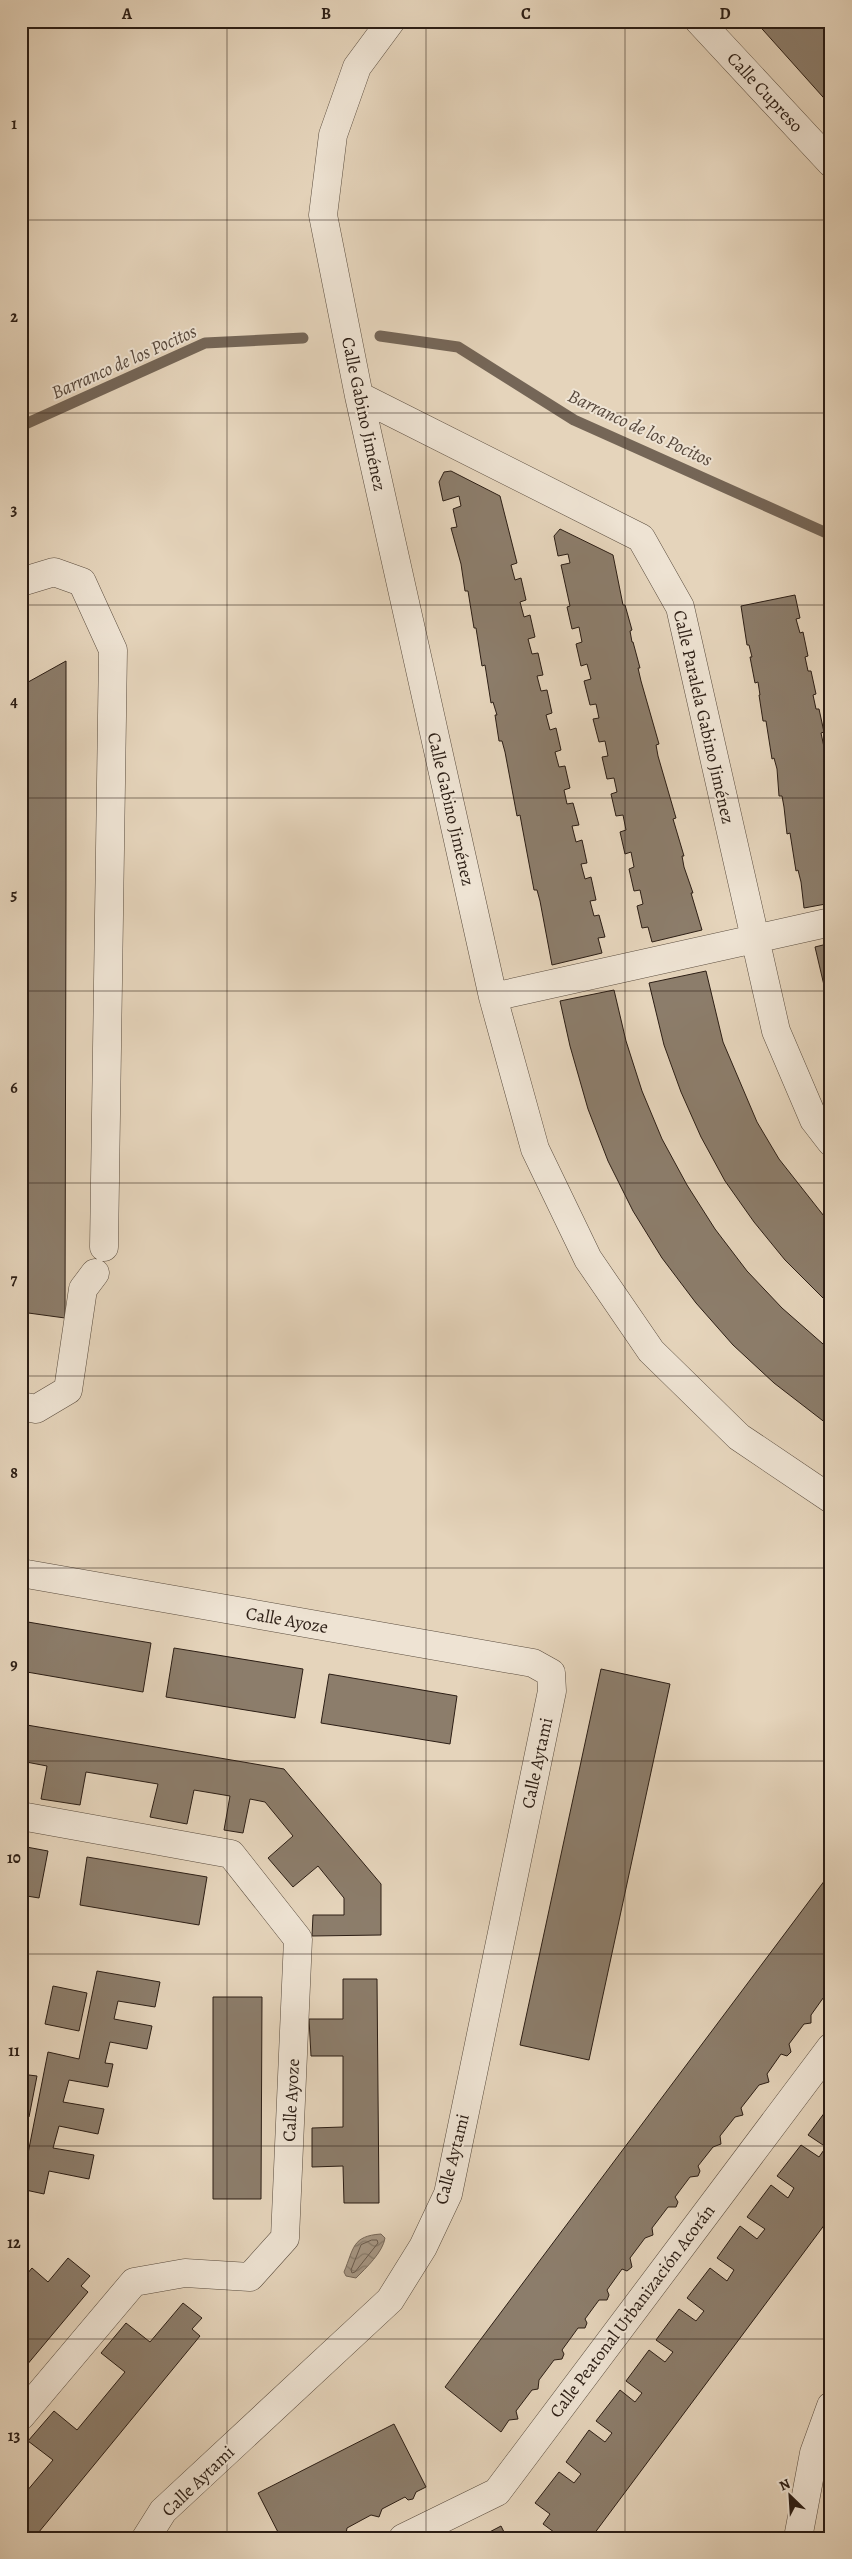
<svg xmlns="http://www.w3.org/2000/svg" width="852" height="2559" viewBox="0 0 852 2559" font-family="Alegreya,serif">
  <defs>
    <pattern id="water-waves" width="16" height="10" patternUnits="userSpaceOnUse" patternTransform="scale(1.25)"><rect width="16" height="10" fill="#a69683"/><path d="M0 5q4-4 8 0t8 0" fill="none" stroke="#877a6a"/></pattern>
  </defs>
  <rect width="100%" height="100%" fill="#e5d4bb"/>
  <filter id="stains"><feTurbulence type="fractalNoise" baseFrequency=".004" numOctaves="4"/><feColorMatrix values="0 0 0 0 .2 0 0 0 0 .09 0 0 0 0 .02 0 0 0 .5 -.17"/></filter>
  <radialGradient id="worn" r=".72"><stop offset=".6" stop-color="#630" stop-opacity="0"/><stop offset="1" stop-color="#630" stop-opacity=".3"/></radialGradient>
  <path fill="url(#water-waves)" stroke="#756657" d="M381,2234L385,2238C383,2252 366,2268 356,2278L346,2276L344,2272C354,2248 352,2236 381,2234Z"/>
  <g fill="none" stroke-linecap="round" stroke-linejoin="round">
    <path stroke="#695a4c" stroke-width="1" d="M372,2240H377L378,2243L355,2272L352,2273L351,2270L361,2245Z"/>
    <path stroke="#756657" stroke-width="11" d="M380,336L458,347L574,420L831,535
      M21,426L205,343L303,338"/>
  </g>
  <path fill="#8c7d6b" stroke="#2c1e15" d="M755,21H831V106Z
    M451,471L500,496L517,563L511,565L515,580L521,578L526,600L520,602L524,617L530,615L535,637L528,639L532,654L538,653L543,675L537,676L541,691L547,690L552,713L546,715L550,730L556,728L561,750L555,752L559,767L565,766L570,788L564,790L567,804L573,803L579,825L572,826L576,842L582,840L587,863L581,864L585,879L591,877L596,900L590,901L594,916L599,915L605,937L598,938L602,953L552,965L540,901L537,890H534L522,826L520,815L517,816L505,752L502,741H499L495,715H497L493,702L491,703L485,665L482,666L476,628H474L468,591H465L461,564L451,528L457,527L453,509L461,506L459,496L443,501L439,482L444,472Z
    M560,529L613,555L623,605H625L632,630L630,631L632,642H633L640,668H638L641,681L659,744L656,745L658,756L676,818L673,819L684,856H682L684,867L693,893H691L702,930L652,942L648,927L642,928L637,906L643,904L640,890L634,891L629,869L634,867L631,852L625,854L620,832L626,830L623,815L616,816L611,794L617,792L614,778L607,779L602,757L608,756L605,741L599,742L593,719L599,718L596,704L590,705L584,681L591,679L587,664L581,666L576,644L582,642L579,627L572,629L567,607L570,606L561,565L570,563L568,554L558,556L554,536Z
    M795,595L800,618L796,619L800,633L803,632L808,656L805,657L808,671H811L816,694L813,695L816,709H819L824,732L821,733L824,747L828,746L831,760V903L804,908L801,882L798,870L796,871L790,833L787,834L784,807L782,796H779L777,769L774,758L772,759L766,721H763L759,695H760L758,682L755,683L750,657H752L749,645H747L741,606Z
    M66,661V890L65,1318L21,1312V686Z
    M831,943V1015L815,947Z
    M706,971L723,1042L757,1122L779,1159L831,1225V1306L785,1260L754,1222L725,1181L701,1137L681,1092L664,1045L649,983Z
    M614,990L626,1041L642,1091L662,1139L687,1185L715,1229L747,1271L782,1308L831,1351V1427L774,1383L733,1345L696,1303L662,1258L633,1211L608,1161L588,1109L570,1046L560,1001Z
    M22,1621L151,1643L143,1692L21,1671Z
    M174,1648L303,1669L295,1718L166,1697Z
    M601,1669L670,1684L589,2060L520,2045Z
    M329,1674L457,1696L450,1744L321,1723Z
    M21,1724L284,1769L381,1884V1935L312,1936L313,1915H344V1898L318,1866L293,1887L268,1858L293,1836L265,1802L250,1799L243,1833L224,1830L230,1796L194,1790L187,1824L150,1817L158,1784L86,1772L80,1805L41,1799L47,1766L21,1761Z
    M21,1846L48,1851L39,1898L21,1895Z
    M87,1857L207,1877L199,1925L80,1905Z
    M831,1872V1994H826L811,2015V2023L804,2024L789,2044L791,2052L787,2056L781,2054L767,2074L769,2082L759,2085L741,2108L743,2115L735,2117L720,2136L721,2144L713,2147L698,2166L700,2171L698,2176L690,2177L675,2197L678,2202L676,2207H668L652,2228L653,2235L645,2238L630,2258L632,2267L627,2271L622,2269L607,2290L609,2295L607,2300H599L585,2319L587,2323L585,2328H578L562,2350L564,2354L562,2359L554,2360L539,2380L538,2389L532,2390L516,2411L518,2419L509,2420L501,2432L445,2387Z
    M97,1971L160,1982L155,2007L118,2001L114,2019L152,2026L147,2049L110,2042L105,2063L113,2064L108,2087L69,2080L63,2102L104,2109L98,2134L59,2126L53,2148L94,2155L89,2179L49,2171L44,2194L21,2189L48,2052L79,2059Z
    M343,1979H377L379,2203H344L343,2166L312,2167V2128L343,2127V2056H311L309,2019H343Z
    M53,1986L87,1993L79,2031L45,2024Z
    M213,1997H262L261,2199H213Z
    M21,2074L37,2076L29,2117L21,2115Z
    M831,2104V2216L591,2538H562L543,2524L550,2514L535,2503L559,2472L574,2483L581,2474L566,2462L589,2430L605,2442L612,2433L596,2421L620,2390L635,2402L642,2393L626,2381L649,2350L665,2362L673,2352L656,2340L679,2309L696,2321L704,2311L687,2298L710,2268L727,2281L734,2270L717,2258L740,2226L757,2239L765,2229L747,2217L771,2185L788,2198L794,2188L777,2176L801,2145L819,2157L826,2147L808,2135Z
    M68,2258L90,2276L81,2286L88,2292L21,2372V2314L24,2310L21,2308V2281L32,2268L48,2282Z
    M183,2303L202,2318L192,2329L200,2336L34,2538H21V2498L53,2460L28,2441L54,2411L77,2430L125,2372L101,2353L126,2323L150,2342Z
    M394,2424L426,2487L416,2492L413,2499L408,2500L405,2497L382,2509L379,2517L371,2515L347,2528L346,2534L340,2536L336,2534L328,2538H281L258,2493Z
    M501,2526L507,2538H478Z"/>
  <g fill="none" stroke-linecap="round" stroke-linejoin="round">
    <defs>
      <path id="minor" d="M391,21L357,67L333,135L323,215L359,396L493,997L535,1149L588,1259L651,1351L739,1437L831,1499
        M699,21L831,163
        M359,396L641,538L680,607L776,1031L814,1120L831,1142
        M21,582L54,572L82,582L113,650L104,1247
        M493,997L831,922
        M21,1406L36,1409L68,1390L83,1289L95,1273
        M21,1573L533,1663L551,1673L552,1691L448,2194L423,2247L390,2300L163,2511L146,2538
        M21,1816L231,1854L298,1939L285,2238L250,2277L185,2273L134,2282L21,2416
        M403,2538L497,2492L831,2047
        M798,2538L814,2453L831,2406"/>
    </defs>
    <use href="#minor" stroke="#5a4c3e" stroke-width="29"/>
    <use href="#minor" stroke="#eee3d3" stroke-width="28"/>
  </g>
  <path fill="none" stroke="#2c1e15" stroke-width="1" stroke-opacity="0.55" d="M227,21V2538M426,21V2538M625,21V2538M21,220H831M21,413H831M21,605H831M21,798H831M21,991H831M21,1183H831M21,1376H831M21,1568H831M21,1761H831M21,1954H831M21,2146H831M21,2339H831"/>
  <g text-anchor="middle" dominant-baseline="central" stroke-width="4" stroke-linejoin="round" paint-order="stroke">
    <g font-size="18" fill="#2c1e15" stroke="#eee3d3">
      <text transform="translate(765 92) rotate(47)">Calle Cupreso</text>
      <text transform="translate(364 414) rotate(78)">Calle Gabino Jiménez</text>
      <text transform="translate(704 717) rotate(77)">Calle Paralela Gabino Jiménez</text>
      <text transform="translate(451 809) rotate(77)">Calle Gabino Jiménez</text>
      <text transform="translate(287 1620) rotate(10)">Calle Ayoze</text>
      <text transform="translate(537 1763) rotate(-78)">Calle Aytami</text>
      <text transform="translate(291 2100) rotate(-87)">Calle Ayoze</text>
      <text transform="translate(452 2159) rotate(-76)">Calle Aytami</text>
      <text transform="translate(632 2311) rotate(-53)">Calle Peatonal Urbanización Acorán</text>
      <text transform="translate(198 2481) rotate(-44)">Calle Aytami</text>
    </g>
    <g font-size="19" font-style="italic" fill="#57483c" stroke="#eee3d3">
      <text transform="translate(124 362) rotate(-24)">Barranco de los Pocitos</text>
      <text transform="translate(640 428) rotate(25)">Barranco de los Pocitos</text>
    </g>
  </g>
  <rect width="852" height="2559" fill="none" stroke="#e5d4bb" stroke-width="55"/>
  <g transform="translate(790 2496) rotate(335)" stroke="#eee3d3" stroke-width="4" paint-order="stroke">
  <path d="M0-4L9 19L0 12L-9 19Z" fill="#2c1e15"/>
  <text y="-8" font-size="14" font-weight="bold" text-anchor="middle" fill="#2c1e15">N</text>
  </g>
  <rect x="28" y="28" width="796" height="2504" fill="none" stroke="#2c1e15" stroke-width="2"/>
  <g font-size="16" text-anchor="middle" font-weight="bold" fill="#2c1e15">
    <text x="127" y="19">A</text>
    <text x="326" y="19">B</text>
    <text x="526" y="19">C</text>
    <text x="725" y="19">D</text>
    <text x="14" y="129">1</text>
    <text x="14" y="322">2</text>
    <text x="14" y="515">3</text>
    <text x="14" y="707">4</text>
    <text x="14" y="900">5</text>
    <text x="14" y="1093">6</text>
    <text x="14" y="1285">7</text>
    <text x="14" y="1478">8</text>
    <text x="14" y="1670">9</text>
    <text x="14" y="1863">10</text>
    <text x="14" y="2056">11</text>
    <text x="14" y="2248">12</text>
    <text x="14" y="2441">13</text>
  </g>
  <rect width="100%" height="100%" filter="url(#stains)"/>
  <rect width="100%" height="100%" fill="url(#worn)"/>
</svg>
